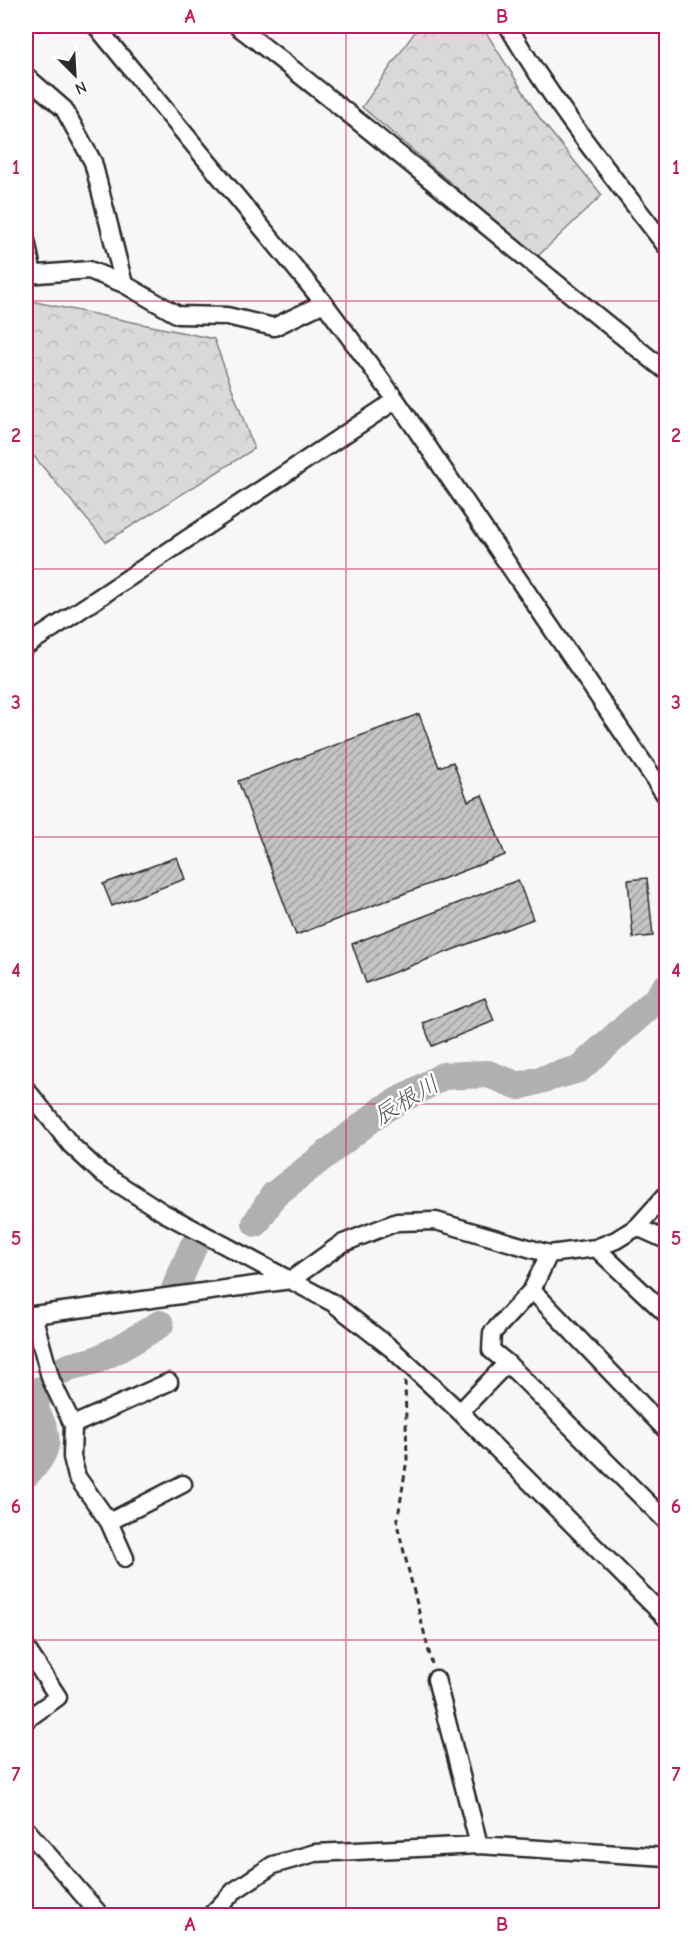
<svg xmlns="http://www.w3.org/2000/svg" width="692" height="1941" viewBox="0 0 692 1941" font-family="'Comic Neue','Klee One',sans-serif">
  <defs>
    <pattern id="forest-crowns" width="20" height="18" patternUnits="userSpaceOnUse" patternTransform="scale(1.5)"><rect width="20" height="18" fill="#d9d9d9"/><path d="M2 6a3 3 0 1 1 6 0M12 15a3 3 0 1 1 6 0" fill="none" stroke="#bababa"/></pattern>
    <pattern id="building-hatch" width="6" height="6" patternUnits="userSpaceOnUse" patternTransform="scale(1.5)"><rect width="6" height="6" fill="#c4c4c4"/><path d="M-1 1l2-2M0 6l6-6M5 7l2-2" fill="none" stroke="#9f9f9f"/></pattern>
  </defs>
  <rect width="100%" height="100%" fill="#f7f7f7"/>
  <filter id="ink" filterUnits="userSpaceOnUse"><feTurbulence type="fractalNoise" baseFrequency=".0167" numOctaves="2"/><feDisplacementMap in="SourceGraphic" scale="12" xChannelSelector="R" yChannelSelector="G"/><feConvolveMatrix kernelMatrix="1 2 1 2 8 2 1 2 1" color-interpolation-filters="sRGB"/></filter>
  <g filter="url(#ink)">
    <path fill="url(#forest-crowns)" stroke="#828282" stroke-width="1.5" d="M419,26H482L541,120L602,195L537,257L362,107Z
      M26,300L214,339L254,449L106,542L26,447Z"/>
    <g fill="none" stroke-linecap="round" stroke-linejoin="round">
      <path stroke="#b0b0b0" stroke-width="28" d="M256,1223L274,1195L384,1109L443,1076L488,1074L519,1086L579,1069L655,1001L666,987
        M175,1289L193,1247
        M63,1370C75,1362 86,1365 98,1359C120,1350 140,1336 160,1324
        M26,1474C52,1450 49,1436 34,1408L40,1390"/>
    </g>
    <path fill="url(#building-hatch)" stroke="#2b2b2b" stroke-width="1.5" d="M419,714L439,767L453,762L468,801L482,795L505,855L296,935L238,781Z
      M177,857L185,879L112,906L103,884Z
      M647,878L653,936L633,938L628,880Z
      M518,880L533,919L366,983L352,944Z
      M485,998L494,1021L432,1046L423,1023Z"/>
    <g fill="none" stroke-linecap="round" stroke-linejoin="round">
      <defs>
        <path id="minor" d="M237,26C383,137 522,258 666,371
          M508,26C553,104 611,174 666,246
          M26,76L64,109L93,162L124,284
          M26,240L33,275
          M26,275L89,270L124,284L178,315L227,316L274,327L324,303
          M396,400L666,796
          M26,646L396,400L324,303L96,26
          M26,1089L71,1145L100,1172L164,1213L333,1303L392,1349L460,1412L666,1618
          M637,1227L666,1240
          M596,1248L666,1314
          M549,1254L532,1290L492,1333L491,1350L507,1363L666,1521
          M532,1290L666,1430
          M33,1315L51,1380L73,1425L72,1457L77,1477L109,1522L125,1558
          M26,1316L291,1280L341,1244L397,1222L436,1221L549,1254L596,1248L616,1240L637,1227L666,1195
          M460,1412L507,1363
          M73,1425L169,1382
          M109,1522L183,1484
          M26,1648L58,1697L26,1720
          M436,1679L479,1845
          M26,1829L101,1916
          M210,1916L234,1891L273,1865L315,1853L479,1845L666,1857"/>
      </defs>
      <use href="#minor" stroke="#2b2b2b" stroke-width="21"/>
      <path stroke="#2b2b2b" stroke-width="3" stroke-dasharray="6 4.5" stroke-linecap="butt" d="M405,1381L407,1459L397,1524L432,1664"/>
      <use href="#minor" stroke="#fff" stroke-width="16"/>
    </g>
  </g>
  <path fill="none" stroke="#c2185b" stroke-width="1.5" stroke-opacity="0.55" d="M346,26V1916M26,301H666M26,569H666M26,837H666M26,1104H666M26,1372H666M26,1640H666"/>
  <g text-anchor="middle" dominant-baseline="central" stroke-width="5" stroke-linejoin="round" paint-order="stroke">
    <g font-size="24" font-style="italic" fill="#5a5a5a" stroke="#fff">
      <text transform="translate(406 1100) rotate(-31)">辰根川</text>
    </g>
  </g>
  <rect width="692" height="1941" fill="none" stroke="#fff" stroke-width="66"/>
  <g transform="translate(75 75) rotate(156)" stroke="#ffffff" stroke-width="4.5" paint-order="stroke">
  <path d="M0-4.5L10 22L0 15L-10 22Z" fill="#2b2b2b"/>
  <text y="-9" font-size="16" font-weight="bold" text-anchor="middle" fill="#2b2b2b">N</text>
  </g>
  <rect x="33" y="33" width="626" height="1875" fill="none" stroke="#c2185b" stroke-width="2"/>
  <g font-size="20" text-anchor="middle" font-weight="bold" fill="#c2185b">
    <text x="190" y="23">A</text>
    <text x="502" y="23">B</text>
    <text x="16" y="174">1</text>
    <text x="676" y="174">1</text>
    <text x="16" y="442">2</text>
    <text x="676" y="442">2</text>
    <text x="16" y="709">3</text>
    <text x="676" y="709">3</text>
    <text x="16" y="977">4</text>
    <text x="676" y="977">4</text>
    <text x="16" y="1245">5</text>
    <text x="676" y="1245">5</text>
    <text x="16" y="1513">6</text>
    <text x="676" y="1513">6</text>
    <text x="16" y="1781">7</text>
    <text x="676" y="1781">7</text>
    <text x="190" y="1931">A</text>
    <text x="502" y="1931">B</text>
  </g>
</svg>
